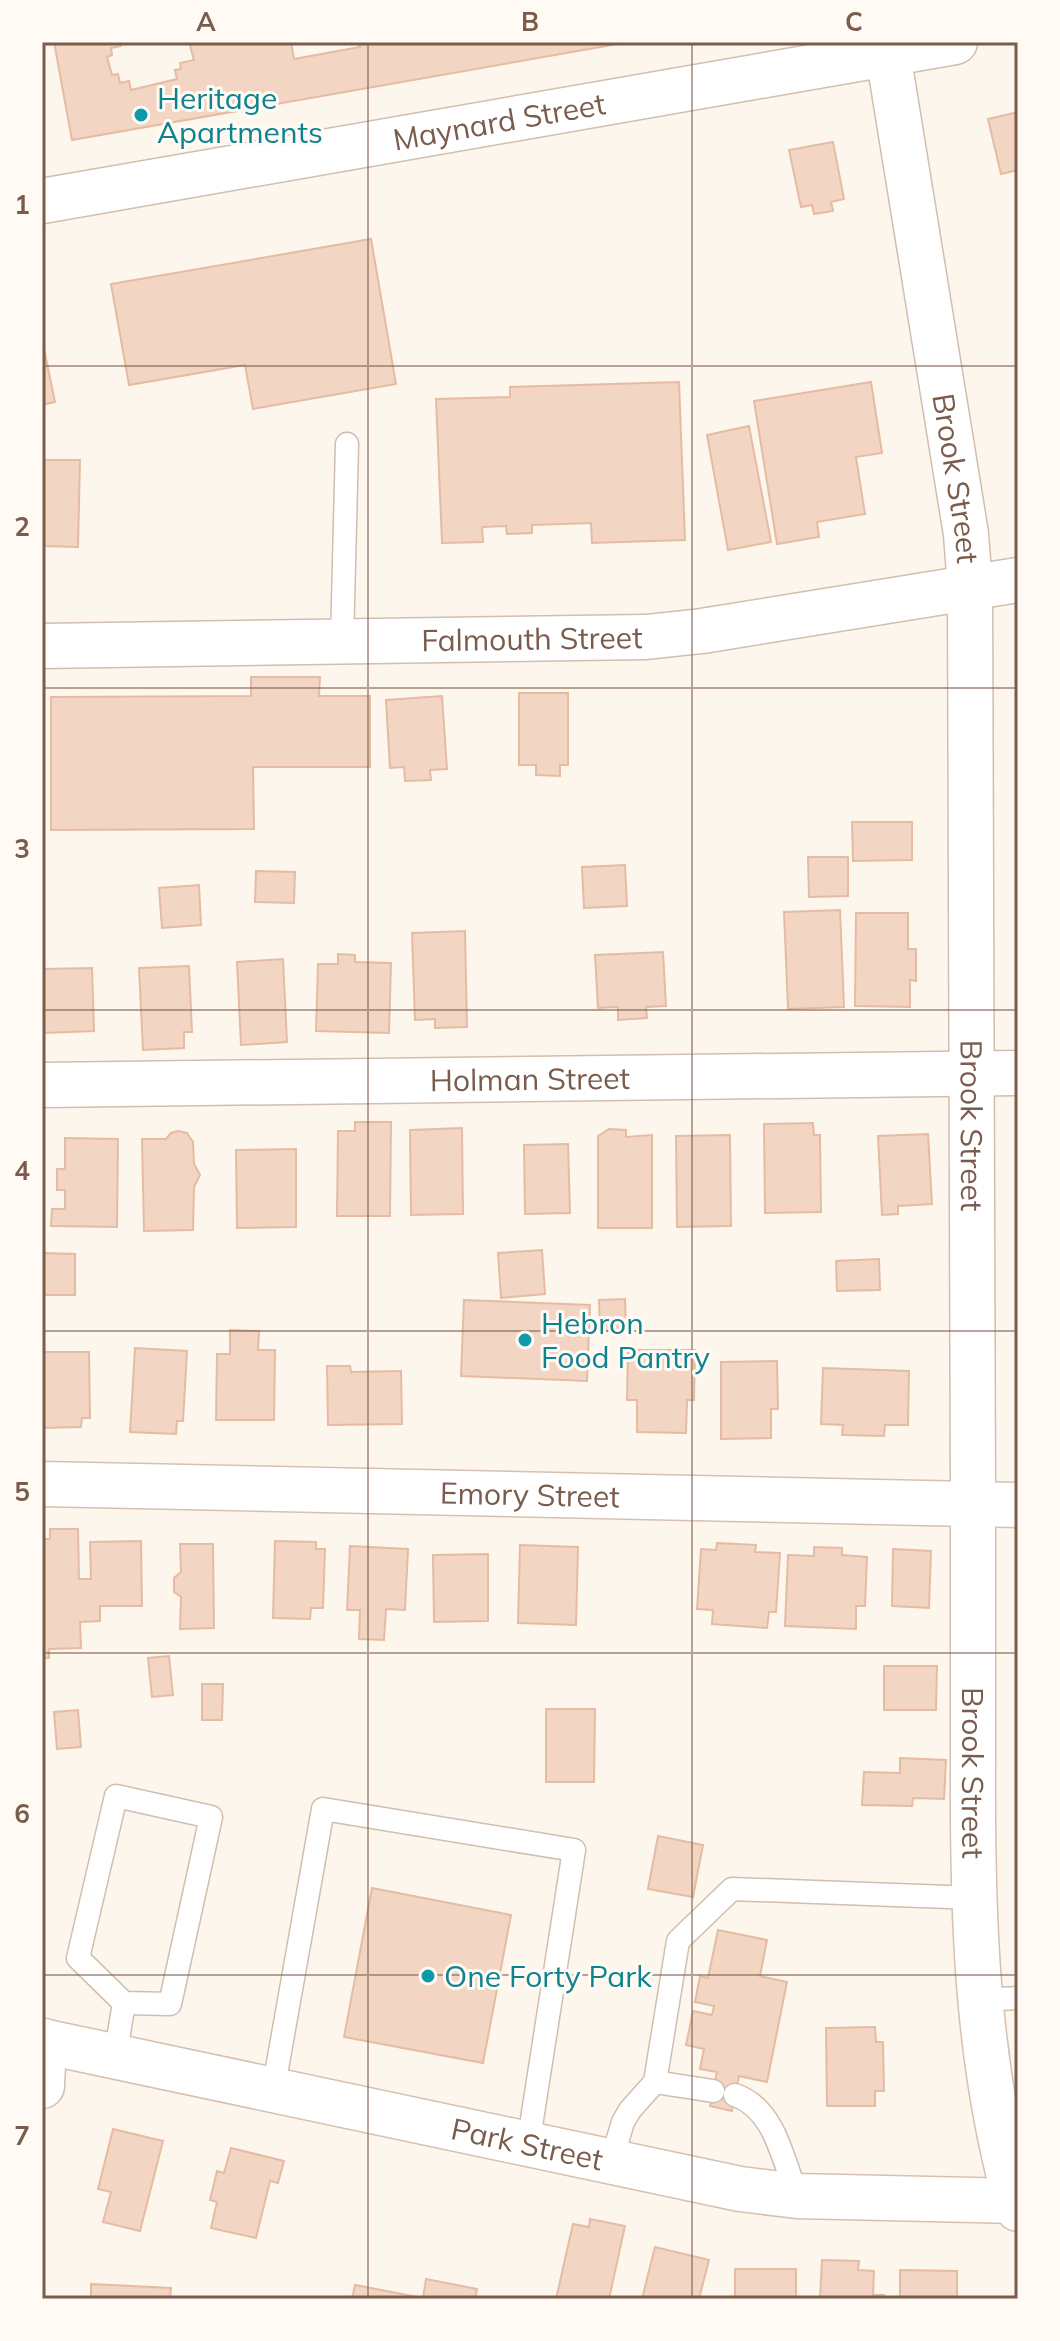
<svg xmlns="http://www.w3.org/2000/svg" width="1060" height="2341" viewBox="0 0 1060 2341" font-family="Mulish,sans-serif">
  <rect width="100%" height="100%" fill="#fdf6ec"/>
  <path fill="#f3d5c3" stroke="#e6bba3" stroke-width="2" d="M54,42H120L121,46L111,48L112,55L107,57L112,75L118,74L120,83L129,81L131,90L177,79L175,70L181,69L180,63L194,60L189,42H291L294,59L360,47L359,42H629L72,140Z
    M1018,112V170L1001,174L988,119Z
    M833,142L844,199L831,202L833,211L814,214L812,205L801,207L789,150Z
    M371,239L396,384L253,409L245,365L129,385L111,284Z
    M42,339L55,402L42,405Z
    M679,382L685,540L592,543L591,523L532,525V533L507,534L506,526L482,527L483,542L442,543L436,399L510,397V387Z
    M871,382L882,453L856,457L865,514L817,522L819,537L777,544L754,401Z
    M749,426L771,542L728,550L707,435Z
    M42,460H80L78,547L42,546Z
    M251,677H320L319,696H370V767H253L254,829L51,830V697L251,696Z
    M519,693H568V765H560V776L536,775V765H519Z
    M442,696L447,769L430,770L431,780L405,781L404,767L390,768L386,700Z
    M852,822H912V860L853,861Z
    M808,857H848V896L809,897Z
    M625,865L627,906L584,908L582,867Z
    M256,871L295,872L294,903L255,902Z
    M199,885L201,925L162,928L159,888Z
    M840,910L844,1007L788,1009L784,912Z
    M856,913H908V949H916V981L910,980V1007L855,1006Z
    M465,931L467,1027L435,1028V1019L415,1020L412,933Z
    M663,952L666,1006L646,1007L647,1018L618,1020V1007L598,1008L595,955Z
    M338,954L355,955V962L391,963L389,1033L316,1031L318,964H338Z
    M283,959L287,1042L241,1045L237,962Z
    M189,966L192,1032H184V1048L143,1050L139,968Z
    M92,968L94,1031L44,1033L42,969Z
    M355,1122H391L390,1216H337L338,1131H355Z
    M813,1123L814,1135H820L821,1212L765,1213L764,1124Z
    M462,1128L463,1214L411,1215L410,1130Z
    M609,1129L626,1130V1137L652,1135V1228H598V1136Z
    M178,1131L187,1133L193,1142L194,1164L200,1175L194,1187L193,1230L144,1231L142,1139H166L171,1133Z
    M928,1134L932,1204L898,1206V1214L882,1215L878,1136Z
    M730,1135L731,1226L677,1227L676,1136Z
    M65,1138L118,1139L117,1227L51,1226L52,1209H65V1190H57V1169H65Z
    M568,1144L570,1213L525,1214L524,1145Z
    M296,1149V1227L237,1228L236,1150Z
    M542,1250L545,1294L501,1298L498,1253Z
    M42,1253L75,1254V1295H42Z
    M879,1259L880,1290L837,1291L836,1261Z
    M625,1299L626,1330L600,1331L599,1300Z
    M464,1300L590,1305L587,1381L461,1376Z
    M230,1330L259,1331L258,1350H275L274,1420H216L217,1354H230Z
    M135,1348L187,1351L183,1421H177L176,1434L130,1432Z
    M628,1350H695L694,1400H687L686,1433L637,1432V1400H627Z
    M42,1352H89L90,1418H82L81,1427L42,1428Z
    M777,1361L778,1409H771V1438L721,1439V1362Z
    M327,1366H350L351,1372L401,1371L402,1424L328,1425Z
    M823,1368L909,1371L908,1425H885L884,1436L842,1435L843,1425L821,1424Z
    M50,1529H78L79,1579H91L90,1542L141,1541L142,1606H100V1621L80,1622L81,1648L49,1649V1658H42V1539H50Z
    M275,1541L316,1542V1549H325L323,1608H311L310,1619L273,1618Z
    M717,1543L756,1545L755,1552L780,1553L776,1612H769L767,1628L712,1624L713,1610L697,1609L701,1549L716,1550Z
    M180,1544H213L214,1628L180,1629L181,1597L174,1592V1578L181,1572Z
    M520,1545L578,1547L576,1625L518,1623Z
    M350,1546L408,1549L405,1610L386,1609L384,1640L359,1639L360,1610H347Z
    M814,1547L842,1548V1555L867,1557L865,1606H856V1629L785,1626L788,1555L814,1556Z
    M893,1549L931,1551L929,1608L892,1606Z
    M488,1554V1621L434,1622L433,1555Z
    M169,1656L173,1695L152,1697L148,1658Z
    M884,1666H937L936,1710H884Z
    M202,1684H223L222,1720H202Z
    M546,1709H595L594,1782H546Z
    M78,1710L81,1747L57,1749L54,1712Z
    M900,1758L946,1760L944,1799L913,1798L912,1806L862,1805L864,1772L900,1773Z
    M658,1836L703,1845L693,1897L648,1889Z
    M372,1888L511,1915L483,2063L344,2037Z
    M718,1930L767,1940L760,1976L787,1982L767,2082L739,2076L732,2111L710,2106L717,2072L700,2069L704,2049L686,2045L693,2011L712,2015L714,2006L695,2002L700,1976L708,1978Z
    M875,2027L876,2042H883L884,2091H875V2106H827L826,2028Z
    M113,2129L163,2141L140,2231L103,2222L111,2192L98,2189Z
    M231,2148L284,2161L278,2183L270,2181L256,2238L211,2228L217,2202L210,2200L217,2171L224,2173Z
    M590,2219L625,2226L609,2299H556L573,2224L589,2227Z
    M655,2247L709,2260L699,2299H642Z
    M822,2260L859,2261L858,2270L874,2271L873,2295H884V2299H820Z
    M735,2269H796V2299H735Z
    M900,2270L957,2271V2299H900Z
    M426,2279L477,2289L475,2299H352L355,2285L423,2298Z
    M91,2284L171,2288L170,2299H91Z"/>
  <g fill="none" stroke-linecap="round" stroke-linejoin="round">
    <defs>
      <path id="lane" d="M342,642L347,444
        M116,1796L211,1817L170,2004L124,2003L78,1958Z
        M982,2000L1018,1998
        M115,2057L124,2003
        M655,2082L713,2091
        M273,2091L323,1809L574,1850L528,2145
        M735,2095C775,2109 783,2160 797,2196
        M611,2162L623,2122L630,2110L655,2082L678,1941L732,1889L975,1898"/>
      <g id="street">
        <path id="s1" d="M888,54L966,534L970,587L973,1505"/>
        <path id="s2" d="M42,201L955,42"/>
        <path id="s3" d="M42,646L646,637L702,631L1018,580"/>
        <path id="s4" d="M42,1085L1018,1073"/>
        <path d="M42,2086L44,2041"/>
      </g>
      <g id="secondary">
        <path id="s5" d="M42,1484L1018,1505"/>
        <path id="s6" d="M973,1505C973,1588 973,1671 973,1755C972,1907 975,2062 1018,2209"/>
        <path id="s7" d="M42,2041L740,2189L797,2196L1018,2201"/>
      </g>
    </defs>
    <use href="#lane" stroke="#d1beb0" stroke-width="25"/>
    <use href="#street" stroke="#d1beb0" stroke-width="47"/>
    <use href="#secondary" stroke="#d6c0b0" stroke-width="47"/>
    <use href="#lane" stroke="#fff" stroke-width="22"/>
    <use href="#street" stroke="#fff" stroke-width="44"/>
    <use href="#secondary" stroke="#fff" stroke-width="44"/>
  </g>
  <path fill="none" stroke="#7a5c4d" stroke-width="2" stroke-opacity="0.55" d="M368,42V2299M692,42V2299M42,366H1018M42,688H1018M42,1010H1018M42,1331H1018M42,1653H1018M42,1975H1018"/>
  <g fill="#0f9aa8" stroke="#fffaf3" stroke-width="3">
    <circle cx="141" cy="115" r="8"/>
    <circle cx="525" cy="1340" r="8"/>
    <circle cx="428" cy="1976" r="8"/>
  </g>
  <g text-anchor="middle" dominant-baseline="central" stroke-width="6" stroke-linejoin="round" paint-order="stroke">
    <g font-size="30" fill="#0d838f" stroke="#fffaf3" text-anchor="start">
      <text x="157" y="98">Heritage<tspan x="157" dy="34">Apartments</tspan></text>
      <text x="541" y="1323">Hebron<tspan x="541" dy="34">Food Pantry</tspan></text>
      <text x="444" y="1976">One Forty Park</text>
    </g>
    <g font-size="30" fill="#7a5c4d" stroke="#fffaf3">
      <text stroke="none"><textPath href="#s2" startOffset="464">Maynard Street</textPath></text>
      <text stroke="none"><textPath href="#s1" startOffset="430">Brook Street</textPath></text>
      <text stroke="none"><textPath href="#s3" startOffset="490">Falmouth Street</textPath></text>
      <text stroke="none"><textPath href="#s4" startOffset="488">Holman Street</textPath></text>
      <text stroke="none"><textPath href="#s1" startOffset="1078">Brook Street</textPath></text>
      <text stroke="none"><textPath href="#s5" startOffset="488">Emory Street</textPath></text>
      <text stroke="none"><textPath href="#s6" startOffset="268">Brook Street</textPath></text>
      <text stroke="none"><textPath href="#s7" startOffset="496">Park Street</textPath></text>
    </g>
  </g>
  <rect width="1060" height="2341" fill="none" stroke="#fffaf3" stroke-width="88"/>
  <rect x="44" y="44" width="972" height="2253" fill="none" stroke="#7a5c4d" stroke-width="3"/>
  <g font-size="26" text-anchor="middle" font-weight="bold" fill="#7a5c4d">
    <text x="206" y="31">A</text>
    <text x="530" y="31">B</text>
    <text x="854" y="31">C</text>
    <text x="22" y="214">1</text>
    <text x="22" y="536">2</text>
    <text x="22" y="858">3</text>
    <text x="22" y="1180">4</text>
    <text x="22" y="1501">5</text>
    <text x="22" y="1823">6</text>
    <text x="22" y="2145">7</text>
  </g>
</svg>
